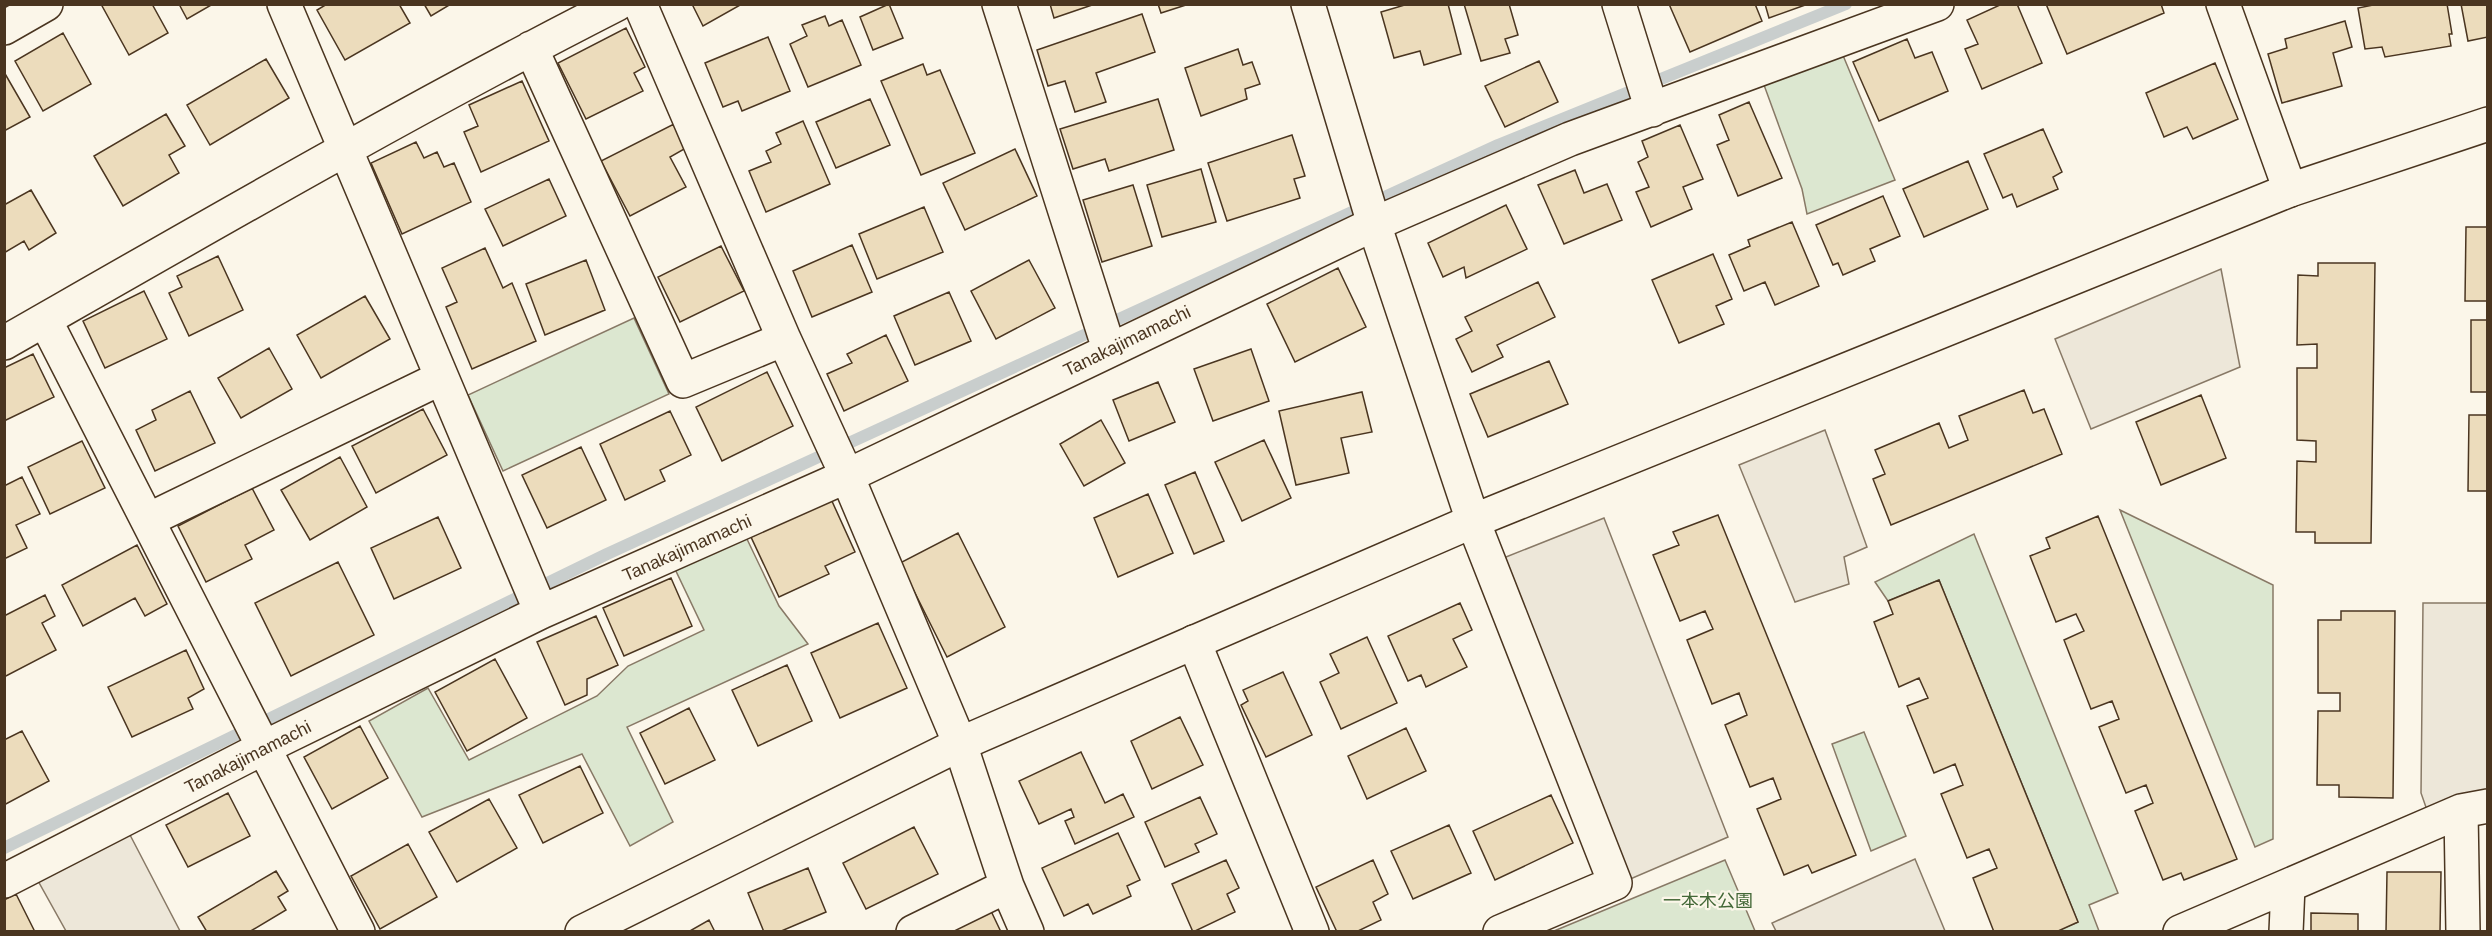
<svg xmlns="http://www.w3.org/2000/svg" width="2492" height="936" viewBox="0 0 2492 936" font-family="Arial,'Noto Sans JP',sans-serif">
  <rect width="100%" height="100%" fill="#fbf6e9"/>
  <path fill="#dce7d0" stroke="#887966" stroke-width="1.5" d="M1842,53L1895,180L1807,214L1802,189L1764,85Z
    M634,318L669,394L503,471L468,395Z
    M2120,510L2273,585V839L2255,847Z
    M1974,534L2118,893L2089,905L2099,931H2056L2078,922L1939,580L1888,601L1875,582Z
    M746,537L779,606L808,644L627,727L673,822L630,846L582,754L422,817L369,721L428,688L469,760L597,696L628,666L704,630L675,569Z
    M1864,732L1906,836L1871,851L1832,744Z
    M1725,860L1755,931H1554Z"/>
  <path fill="#ede7d9" stroke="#887966" stroke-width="1.5" d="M2221,269L2240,367L2091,429L2055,339Z
    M1825,430L1867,547L1844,557L1849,584L1795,602L1739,465Z
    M1604,518L1728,837L1628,880L1501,559Z
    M2423,603H2487V793L2428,813L2421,793Z
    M129,833L180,931H66L37,879Z
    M1915,859L1945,931H1776L1772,923Z"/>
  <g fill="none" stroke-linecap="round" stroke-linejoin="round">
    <path stroke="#c9cecd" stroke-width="12" d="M4,848L607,554L1498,145L1846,4"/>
  </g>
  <path fill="#ecdcbc" stroke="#4a3520" stroke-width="1.5" d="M101,4H152L168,33L129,55Z
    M179,4H213L187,19Z
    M327,4H399L410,23L345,60L317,10Z
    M424,4H451L431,16Z
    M692,4H742L703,26Z
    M889,4L903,38L873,50L860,17Z
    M1050,4H1095L1054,18Z
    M1158,4H1189L1161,13Z
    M1408,4H1448L1461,54L1424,65L1420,51L1394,58L1381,12Z
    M1464,4H1509L1518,35L1505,39L1510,53L1481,61Z
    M1669,4H1755L1762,21L1690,52Z
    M1765,4H1808L1769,18Z
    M2002,4H2017L2042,63L1982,89L1965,49L1978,44L1967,20Z
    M2046,4H2161L2164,13L2067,54Z
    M2378,4H2447L2452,34H2449L2451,46L2385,57L2382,47L2365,49L2358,8Z
    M2461,4H2488V37L2468,41Z
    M1142,14L1155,52L1096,73L1106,102L1075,112L1065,81L1048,86L1037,50Z
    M825,16L829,26L842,20L861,65L808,87L790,44L807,36L802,25Z
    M2345,21L2352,47L2333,53L2342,86L2282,103L2268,54L2287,48L2285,39Z
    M626,28L645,67L634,73L643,91L586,119L558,63Z
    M63,33L91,84L43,111L15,61Z
    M768,37L790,91L742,111L738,101L723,107L705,63Z
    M1907,39L1915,58L1932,52L1948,91L1879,121L1853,62Z
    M1238,49L1243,65L1252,62L1260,84L1245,89L1247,99L1201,116L1185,68Z
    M266,59L289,98L210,145L187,105Z
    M1539,61L1558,102L1505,127L1485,86Z
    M2215,63L2238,119L2193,139L2187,127L2164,137L2146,93Z
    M923,64L927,75L940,70L975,153L921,175L881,81Z
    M4,72L30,117L4,131Z
    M522,81L549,141L481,172L464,132L478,126L469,105Z
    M870,99L890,145L836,168L816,122Z
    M1158,99L1174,150L1109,171L1105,159L1073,169L1060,129Z
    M1749,102L1782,178L1738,196L1717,145L1729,140L1719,115Z
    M166,114L185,146L169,155L179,173L123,206L94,156Z
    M803,121L830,184L766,212L749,171L771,162L766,151L781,144L776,133Z
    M674,124L686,148L670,157L686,187L630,216L601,161Z
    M1680,125L1703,179L1683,187L1692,209L1651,227L1636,192L1649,187L1638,162L1648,157L1642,141Z
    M2043,129L2062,172L2053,177L2058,189L2017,207L2012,194L2003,198L1984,154Z
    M1292,135L1305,176L1294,179L1300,198L1227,221L1208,163Z
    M416,142L424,158L437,152L444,167L454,163L471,202L402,234L371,163Z
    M1015,149L1037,196L965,230L943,183Z
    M1968,161L1988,209L1924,237L1903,189Z
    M1201,169L1216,222L1162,237L1147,185Z
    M1575,170L1584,193L1607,184L1622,220L1564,244L1538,185Z
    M549,179L566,216L503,246L485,209Z
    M1133,185L1152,246L1102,262L1083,200Z
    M31,190L56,233L29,250L24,241L4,253V205Z
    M1883,196L1900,236L1870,249L1875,261L1843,275L1838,263L1833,265L1816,225Z
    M1506,205L1527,249L1466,278L1464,267L1443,277L1428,243Z
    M924,207L943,252L877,279L859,234Z
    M1792,222L1819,286L1775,305L1765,282L1744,291L1729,255L1750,246L1748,240Z
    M2466,227H2488V301H2465Z
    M852,245L872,292L812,317L793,271Z
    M721,246L744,291L680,322L658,277Z
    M485,248L503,288L512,283L536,341L472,369L446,307L457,302L442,268Z
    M1713,254L1732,299L1716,306L1724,324L1679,343L1652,280Z
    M218,256L243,310L189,336L169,293L182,287L177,276Z
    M586,260L605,310L545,335L526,284Z
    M1029,260L1055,308L996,339L971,291Z
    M2318,263H2375L2371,543H2315V532H2296L2297,461L2316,462V441L2297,440V368H2317V344L2297,345L2298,275L2318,276Z
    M1338,268L1366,327L1295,362L1267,304Z
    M1538,282L1555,317L1497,345L1503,357L1472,372L1456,339L1472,331L1465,317Z
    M144,291L167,339L105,368L83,321Z
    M949,292L971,341L915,365L894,316Z
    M365,296L390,339L321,378L297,335Z
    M2471,320H2488V392H2471Z
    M886,335L908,381L844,411L827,374L852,363L847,354Z
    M269,348L292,389L241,418L218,378Z
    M1251,349L1269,401L1213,421L1194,369Z
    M33,354L54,397L4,421V368Z
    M1549,361L1568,404L1488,437L1470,394Z
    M767,372L793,426L722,461L696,407Z
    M1158,382L1175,422L1129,441L1113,400Z
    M2024,390L2033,413L2044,409L2062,454L1891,525L1873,479L1885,474L1875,450L1939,423L1949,448L1968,440L1959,416Z
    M190,391L215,443L155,471L136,430L156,420L152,410Z
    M1362,392L1372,432L1341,438L1349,473L1296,485L1279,411Z
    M2201,395L2226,458L2161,485L2136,422Z
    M423,409L447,455L376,493L352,446Z
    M670,411L691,455L660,470L665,481L625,500L600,444Z
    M2469,415H2488V491H2468Z
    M1101,420L1125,463L1084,486L1060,444Z
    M1264,440L1291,498L1242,521L1215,462Z
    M82,441L105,488L50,514L28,467Z
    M581,447L606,500L547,528L522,475Z
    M340,457L367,507L310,540L281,490Z
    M1195,472L1224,541L1194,554L1165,485Z
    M22,477L40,514L16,525L27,548L4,559V486Z
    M252,488L274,530L245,545L252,559L206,582L178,526Z
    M1148,494L1173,553L1118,577L1094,518Z
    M831,499L855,552L825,566L829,574L779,597L751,537Z
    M1718,515L1856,855L1812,873L1808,865L1784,875L1757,809L1781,799L1773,778L1750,787L1725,725L1747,715L1739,693L1712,704L1687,640L1713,629L1705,611L1680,621L1653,555L1679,545L1673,532Z
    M2098,516L2237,859L2184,880L2181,873L2163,880L2135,811L2153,803L2146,785L2126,793L2099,727L2119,719L2112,701L2091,709L2064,640L2084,631L2076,614L2056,622L2030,556L2050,548L2046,538Z
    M438,517L461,568L394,599L371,548Z
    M958,533L1005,627L947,657L900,563Z
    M137,545L167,604L145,616L135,598L83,626L62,585Z
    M338,562L374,635L291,676L255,603Z
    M671,578L692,626L624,656L603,608Z
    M1939,580L2078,922L2056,932H1994L1973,878L1997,868L1989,849L1967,858L1941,794L1963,785L1955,764L1934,773L1907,706L1928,698L1919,678L1899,687L1874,622L1893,614L1888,601Z
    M45,595L55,616L42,623L56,650L4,677V616Z
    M1460,603L1472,630L1453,639L1467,667L1426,687L1421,675L1408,681L1388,636Z
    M2341,611H2395L2393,798L2339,797V785H2317L2318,711H2340V693H2318V620H2341Z
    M596,616L618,665L587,679V695L565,705L537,642Z
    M878,623L907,688L840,718L811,653Z
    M1367,637L1397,703L1341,729L1320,682L1339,673L1330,654Z
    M186,650L204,689L188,698L193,709L132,737L108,687Z
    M495,659L527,718L467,751L435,692Z
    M787,665L812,721L758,746L732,690Z
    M1283,672L1312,735L1266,757L1241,705L1248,701L1243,690Z
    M689,708L715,760L665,784L640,733Z
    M1180,717L1203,765L1152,789L1131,741Z
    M360,726L388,778L332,809L304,757Z
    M1406,728L1426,771L1367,799L1348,756Z
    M22,731L49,781L4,805V740Z
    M1081,752L1105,803L1123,794L1134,817L1075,844L1065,821L1074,817L1071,809L1039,824L1019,781Z
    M580,766L603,813L543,843L519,795Z
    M228,793L250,836L188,867L166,825Z
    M1551,795L1573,843L1495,880L1473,831Z
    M1200,797L1217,834L1195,844L1199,852L1165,867L1145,822Z
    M489,799L517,848L457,882L429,832Z
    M1449,825L1471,873L1413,899L1391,851Z
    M914,827L938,874L866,909L843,863Z
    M1118,833L1140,880L1127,886L1131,896L1093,914L1088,904L1064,916L1042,868Z
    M408,844L437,897L380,929L351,876Z
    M1226,860L1239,888L1227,894L1235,912L1193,932L1172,884Z
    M1373,860L1388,894L1373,902L1381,920L1356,932H1337L1316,887Z
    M808,868L826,912L779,932H764L748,893Z
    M276,871L288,891L278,897L286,910L249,932H207L198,917Z
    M2387,872H2441L2440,932H2386Z
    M16,894L35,932H4V900Z
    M991,911L1001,932H949Z
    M2311,913L2358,914V932H2311Z
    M709,920L715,932H688Z"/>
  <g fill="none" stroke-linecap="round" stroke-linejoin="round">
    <defs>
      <path id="street" d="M284,4L541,612
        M640,4L784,339L847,476L960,744L1007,886L1027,932
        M999,4L1109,349
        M1619,4L1652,110
        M2223,4L2290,190
        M4,28L46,4
        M531,48L683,381L784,339
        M45,320L358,932
        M4,343C207,227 409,110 617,4
        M148,520L441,378
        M1473,521L1615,883L1500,932
        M1194,642L1312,932
        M2461,811L2463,932
        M4,881L265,747L541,612L847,476L1374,224L1570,139L1937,4
        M913,932L1007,886
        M2180,932L2461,811L2488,806
        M2286,932L2288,886"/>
      <path id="secondary" d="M1308,4L1374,224L1473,521
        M582,932L960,744L1473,521L2290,190L2488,124"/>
    </defs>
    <use href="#street" stroke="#4a3520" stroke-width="36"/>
    <use href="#secondary" stroke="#4a3520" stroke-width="36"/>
    <use href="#street" stroke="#fbf6e9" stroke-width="33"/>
    <use href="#secondary" stroke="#fbf6e9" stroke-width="33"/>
  </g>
  <g text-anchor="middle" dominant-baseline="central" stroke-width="4.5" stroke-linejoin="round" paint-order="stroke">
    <g font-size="18" fill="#4a3520" stroke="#fbf6e9">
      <text transform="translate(1127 341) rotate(-26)">Tanakajimamachi</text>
      <text transform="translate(687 548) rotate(-24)">Tanakajimamachi</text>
      <text transform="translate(248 757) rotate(-27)">Tanakajimamachi</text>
    </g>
    <g font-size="18" fill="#436837" stroke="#fbf6e9">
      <text x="1708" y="901">一本木公園</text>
    </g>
  </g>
  <rect width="2492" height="936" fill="none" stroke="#4a3520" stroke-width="12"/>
</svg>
